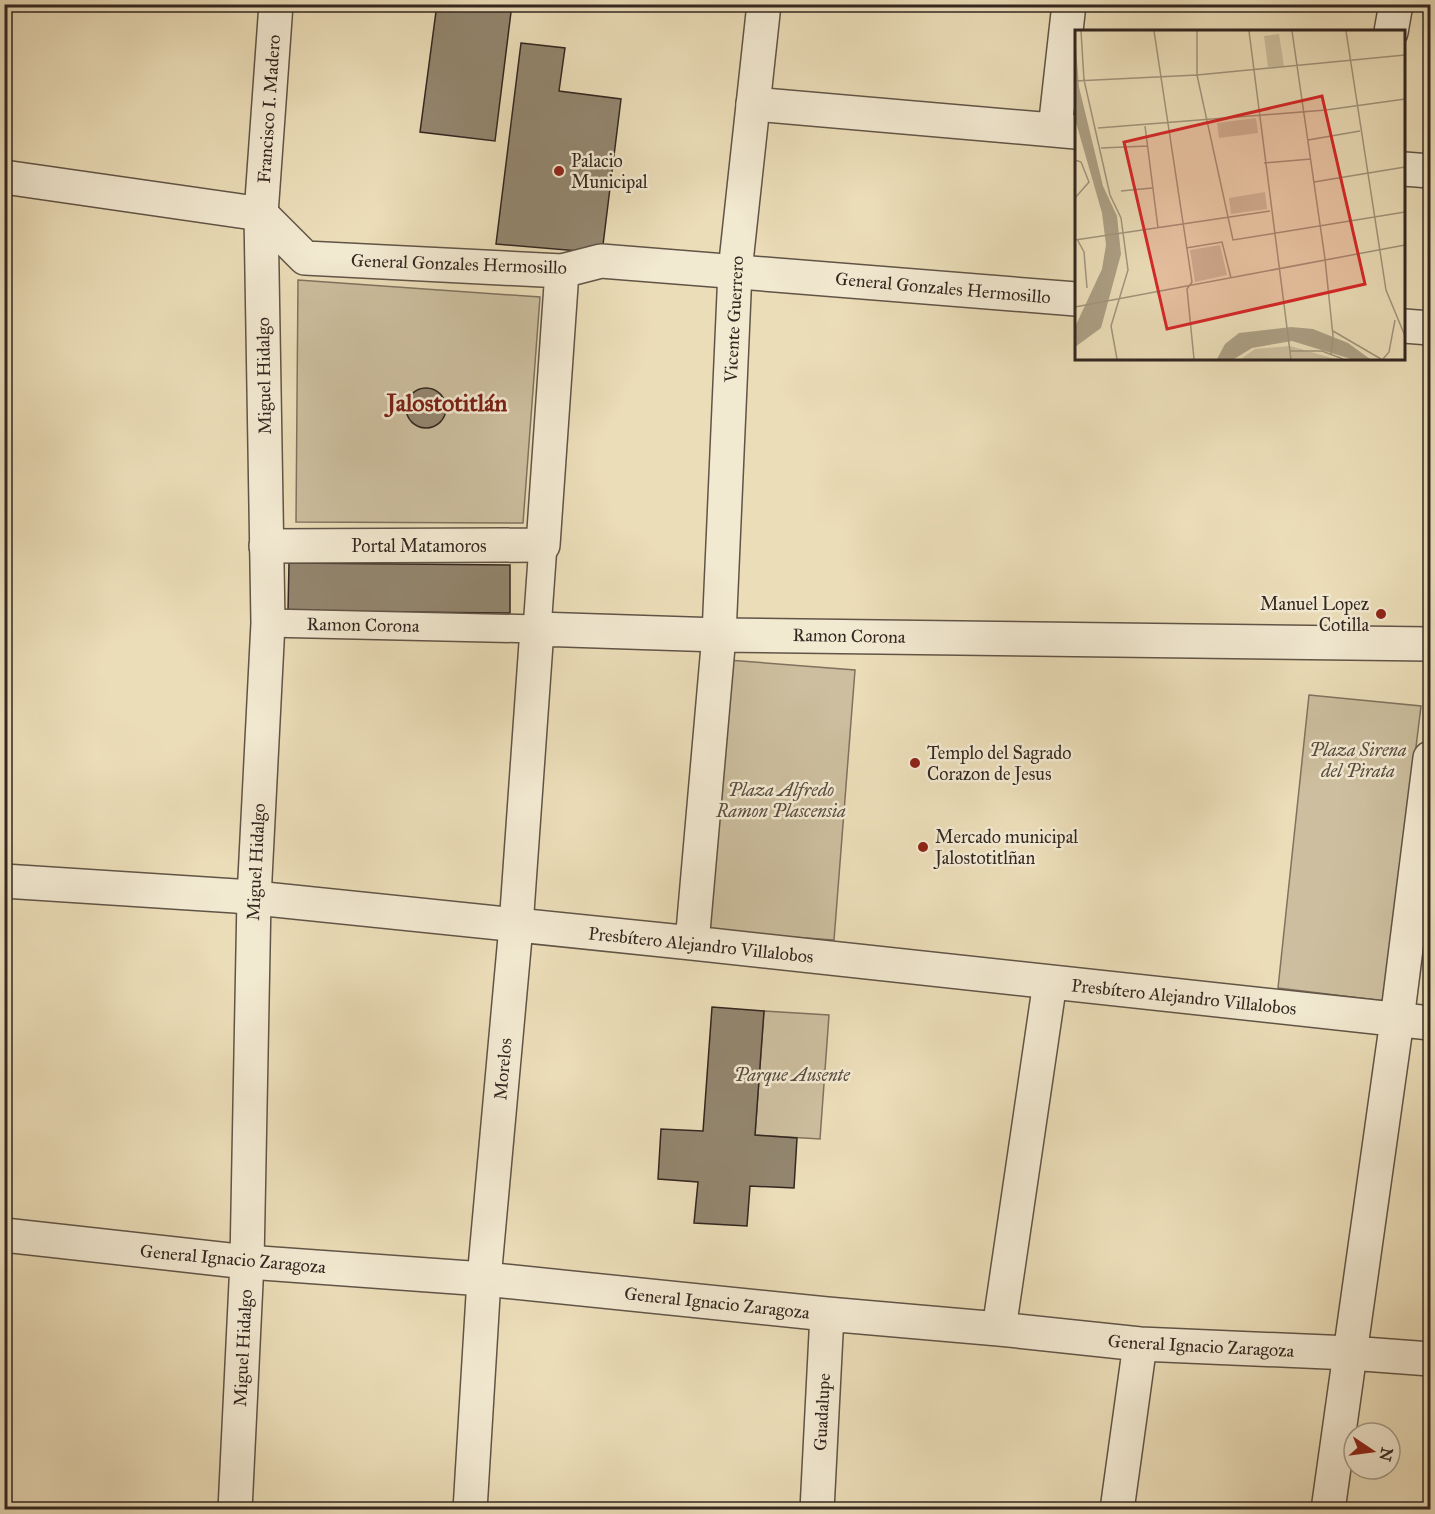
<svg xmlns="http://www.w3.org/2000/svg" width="1435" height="1514" viewBox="0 0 1435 1514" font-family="'IM FELL Great Primer',serif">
  <rect width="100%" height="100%" fill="#ebddb8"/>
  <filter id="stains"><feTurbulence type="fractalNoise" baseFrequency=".00333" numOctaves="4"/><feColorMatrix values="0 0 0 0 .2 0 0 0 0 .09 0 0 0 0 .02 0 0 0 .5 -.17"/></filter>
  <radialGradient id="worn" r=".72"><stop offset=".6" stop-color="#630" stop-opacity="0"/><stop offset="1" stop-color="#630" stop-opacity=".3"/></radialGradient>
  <path fill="#ccbe9e" stroke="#80725f" stroke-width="1.5" d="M298,280L540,297L523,523L296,522Z
    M728,660L855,670L834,940L707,931Z
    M1309,695L1421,706L1385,1001L1278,988Z
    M764,1011L829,1015L820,1139L755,1135Z"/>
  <path fill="#93866f" stroke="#332720" stroke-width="1.5" d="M437,4H512L495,141L420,132Z
    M521,43L565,48L559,91L621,99L602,253L496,244Z
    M406 408a20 20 0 1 1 40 0a20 20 0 1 1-40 0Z
    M289,563L510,565V613L288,611Z
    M712,1007L764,1011L755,1135L797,1138L794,1188L750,1186L747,1226L694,1223L698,1182L658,1179L661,1129L703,1131Z"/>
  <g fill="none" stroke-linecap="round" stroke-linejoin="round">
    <defs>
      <path id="pedestrian" d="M268,623L537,629L543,545"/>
      <path id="minor" d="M1391,32L1396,4
        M753,104L1076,132
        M1055,129L1069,4
        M1404,169L1430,171
        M4,177L261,214L305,258L562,271L601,261L1076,299
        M1404,326L1430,328
        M266,546L543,545L562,271
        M4,881L236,896L692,943L1430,1023
        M692,943L719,635L1430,644
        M4,1235L247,1262L484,1279L827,1314L999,1329L1140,1344L1350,1353L1430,1359
        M999,1329L1050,982
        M817,1510L827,1314
        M1117,1510L1140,1344
        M1328,1510L1397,1020L1430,758"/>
      <path id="tertiary" d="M235,1510L247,1262L254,898L268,623L261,214L276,4
        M470,1510L484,1279L516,926L537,629L719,635L735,271L764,4"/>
    </defs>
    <use href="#pedestrian" stroke="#615446" stroke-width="30"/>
    <use href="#minor" stroke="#615446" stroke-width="36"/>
    <use href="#tertiary" stroke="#615446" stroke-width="36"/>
    <use href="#pedestrian" stroke="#f2e9d1" stroke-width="27"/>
    <use href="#minor" stroke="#f2e9d1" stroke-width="33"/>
    <use href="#tertiary" stroke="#f2e9d1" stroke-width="33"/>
  </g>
  <g fill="#8f2418" stroke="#f2e9d1" stroke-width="2">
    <circle cx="559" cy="171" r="6"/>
    <circle cx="1381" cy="614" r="6"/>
    <circle cx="915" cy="763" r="6"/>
    <circle cx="923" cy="847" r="6"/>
  </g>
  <g text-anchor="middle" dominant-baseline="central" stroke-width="5" stroke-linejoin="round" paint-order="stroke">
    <g font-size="18" fill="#332720" stroke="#f2e9d1">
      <text transform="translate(269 109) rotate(-86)">Francisco I. Madero</text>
      <text transform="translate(459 264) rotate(2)">General Gonzales Hermosillo</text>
      <text transform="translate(943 288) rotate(5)">General Gonzales Hermosillo</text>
      <text transform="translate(734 319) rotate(-87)">Vicente Guerrero</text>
      <text transform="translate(264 376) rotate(-91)">Miguel Hidalgo</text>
      <text x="419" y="546">Portal Matamoros</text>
      <text transform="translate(363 625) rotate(1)">Ramon Corona</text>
      <text transform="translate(849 636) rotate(1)">Ramon Corona</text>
      <text transform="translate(256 862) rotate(-87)">Miguel Hidalgo</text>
      <text transform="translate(701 945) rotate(6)">Presbítero Alejandro Villalobos</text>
      <text transform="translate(1184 997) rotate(6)">Presbítero Alejandro Villalobos</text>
      <text transform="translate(503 1069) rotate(-85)">Morelos</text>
      <text transform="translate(233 1259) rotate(5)">General Ignacio Zaragoza</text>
      <text transform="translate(717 1303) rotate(6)">General Ignacio Zaragoza</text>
      <text transform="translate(1201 1346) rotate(3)">General Ignacio Zaragoza</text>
      <text transform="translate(243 1348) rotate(-87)">Miguel Hidalgo</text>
      <text transform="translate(822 1412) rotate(-87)">Guadalupe</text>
    </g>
    <g font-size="18" fill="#332720" stroke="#f2e9d1" text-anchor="start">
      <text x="571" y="161">Palacio<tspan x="571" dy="21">Municipal</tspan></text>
      <text x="1369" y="604" text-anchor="end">Manuel Lopez<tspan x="1369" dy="21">Cotilla</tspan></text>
      <text x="927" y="753">Templo del Sagrado<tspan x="927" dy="21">Corazon de Jesus</tspan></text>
      <text x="935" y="837">Mercado municipal<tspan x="935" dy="21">Jalostotitlñan</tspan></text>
    </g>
    <g font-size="18" font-style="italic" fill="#594d40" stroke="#f2e9d1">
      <text x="1358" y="750">Plaza Sirena<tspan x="1358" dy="21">del Pirata</tspan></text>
      <text x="781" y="790">Plaza Alfredo<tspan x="781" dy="21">Ramon Plascensia</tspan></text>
      <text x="792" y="1075">Parque Ausente</text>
    </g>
    <g font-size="24" font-weight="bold" fill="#7a1f14" stroke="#f2e9d1">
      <text x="447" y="403">Jalostotitlán</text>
    </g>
  </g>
  <g transform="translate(1075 30)">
    <rect width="330" height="330" fill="#ebddb8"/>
    <path d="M204,4L209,36L193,37L189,6ZM181,88L183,103L144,108L142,93ZM190,162L192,179L156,184L154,168ZM145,215L152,245L120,252L115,220ZM215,316L260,329H166L180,319Z" fill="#ccbe9e"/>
    <path d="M0,4L4,57L28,156L42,186L46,224L26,298L0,317V297L27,239L31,215L27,183L0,89ZM216,297L238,299L273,313L295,329H276L217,311L177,318L159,329H142L150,314L164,303Z" fill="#ac9f84"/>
    <path fill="none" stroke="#a1947b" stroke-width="1.5" d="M6,1L9,50L35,165L46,188L53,240L36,296L42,329M79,1L117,252L112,259L119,329M122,1V45L158,210L330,182M174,1L216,329M217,1L250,229L258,306L256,325M271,1L311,260L330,306M0,51L122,45L330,25M70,96L83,198M23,98L251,80L330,69M233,110L285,101M26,118L73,116M0,130L6,132L14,152L0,168M189,133L236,129M239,152L330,137M46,161L77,158M2,209L9,222L12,258M0,210L195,181M111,218L147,212L156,248M0,277L330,215M258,301L306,329M215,321H247L268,329M308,329L314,322L320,290"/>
    <path fill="#d62828" fill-opacity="0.15" stroke="#d62828" stroke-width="3" d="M247,66L290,254L92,299L49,112Z"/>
    <rect width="330" height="330" fill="none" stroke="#332720" stroke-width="3"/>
  </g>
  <rect width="1435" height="1514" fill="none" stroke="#ebddb8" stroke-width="24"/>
  <rect x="6" y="6" width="1423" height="1502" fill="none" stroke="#332720" stroke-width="3"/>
  <rect x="12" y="12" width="1411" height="1490" fill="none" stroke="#332720" stroke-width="1.5"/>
  <g transform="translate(1372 1451) rotate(103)"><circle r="28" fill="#f2e9d1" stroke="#a69b8a" stroke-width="1.5"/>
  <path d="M0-4.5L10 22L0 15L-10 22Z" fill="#8f2418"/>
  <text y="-9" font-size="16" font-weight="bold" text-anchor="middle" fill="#332720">N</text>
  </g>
  <rect width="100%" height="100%" filter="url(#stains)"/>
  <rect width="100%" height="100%" fill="url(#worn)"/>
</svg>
